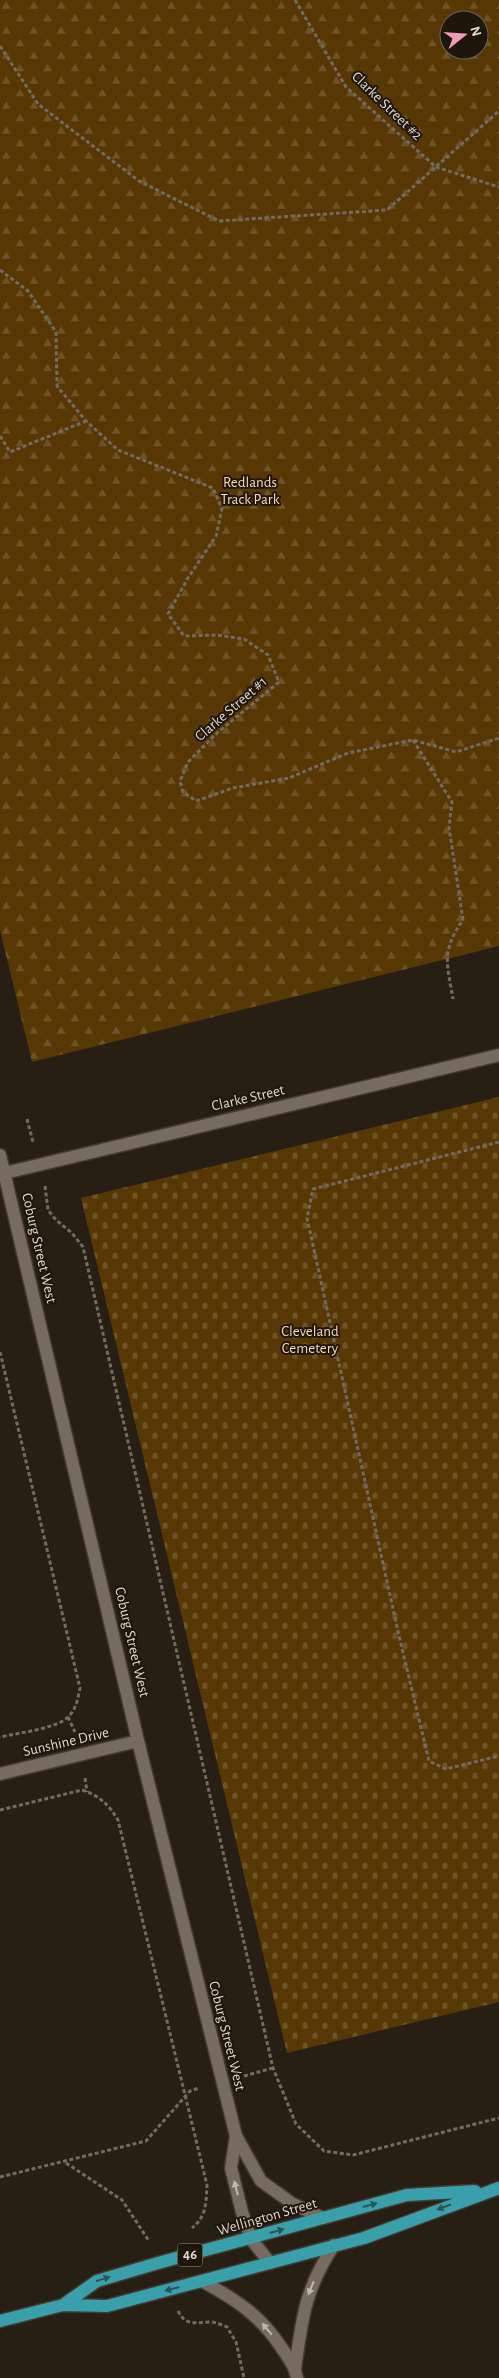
<svg xmlns="http://www.w3.org/2000/svg" width="499" height="2378" viewBox="0 0 499 2378" font-family="'Alegreya Sans',sans-serif">
  <defs>
    <pattern id="forest-firs" width="22" height="20" patternUnits="userSpaceOnUse" patternTransform="scale(1.25)"><rect width="22" height="20" fill="#573703"/><path d="M5 1l3.5 6h-7zM16 11l3.5 6h-7z" fill="#6f5327"/></pattern>
    <pattern id="cemetery-stones" width="16" height="16" patternUnits="userSpaceOnUse" patternTransform="scale(1.25)"><rect width="16" height="16" fill="#573703"/><path d="M2 7V4a2 2 0 0 1 4 0v3zM10 15v-3a2 2 0 0 1 4 0v3z" fill="#6f5327"/></pattern>
  </defs>
  <rect width="100%" height="100%" fill="#281f14"/>
  <path fill="url(#forest-firs)" fill-rule="evenodd" d="M0,0H499V946L32,1062L0,930ZM449,20H479V50H449Z"/>
  <path fill="url(#cemetery-stones)" d="M499,1097V2002L287,2053L81,1198Z"/>
  <g fill="none" stroke-linecap="round" stroke-linejoin="round">
    <defs>
      <path id="minor" d="M0,1155L138,1741L236,2136L261,2181L293,2204L323,2218
        M5,1173L499,1055
        M0,1774L138,1741
        M236,2136L231,2168L242,2212L251,2239L270,2263
        M202,2281C236,2300 259,2314 281,2347C288,2357 295,2366 297,2378
        M295,2369C302,2318 305,2289 334,2245"/>
      <path id="primary" d="M63,2305L97,2281L158,2263L407,2195L475,2191
        M0,2321L63,2305L107,2306L364,2238L499,2188"/>
    </defs>
    <use href="#minor" stroke="#423b34" stroke-width="15"/>
    <use href="#primary" stroke="#423b34" stroke-width="15"/>
    <path stroke="#736b62" stroke-width="3" stroke-dasharray="4 2.5" stroke-linecap="butt" d="M295,0L346,87L436,167L499,187
      M0,46L38,104L139,181L219,221L387,210L499,111
      M0,270L28,291L56,332L57,386L86,421L118,450L213,488L222,509L216,536L188,578L168,614L184,636L217,635L244,639L268,655L279,682L217,733L188,762L180,781L183,792L196,801L233,788L289,778L348,753L413,740L456,752L499,738
      M0,436L10,452L86,421
      M413,740L452,802L449,827L463,920C441,951 447,964 453,999
      M27,1119L33,1142
      M499,1142L313,1189L307,1218L399,1636L429,1761L446,1769L499,1756
      M45,1186L48,1210L56,1220L72,1233L83,1247L273,2068L296,2124L324,2151L353,2155L499,2118
      M0,1352L80,1688C78,1698 76,1710 68,1717C56,1729 17,1733 0,1737
      M68,1717L75,1732
      M85,1778L87,1792
      M0,1810L82,1790C100,1796 108,1804 118,1820L207,2185C206,2202 207,2216 192,2228
      M244,2076L273,2068
      M66,2163L122,2200L149,2241
      M0,2177L146,2141L190,2091L199,2088
      M178,2311C186,2327 196,2322 211,2322C216,2322 222,2325 227,2327L236,2342L244,2378"/>
    <use href="#minor" stroke="#766b5e" stroke-width="12"/>
    <use href="#primary" stroke="#399fab" stroke-width="12"/>
  </g>
  <defs><path id="oneway-solid" d="M-6-.8H1V-3.2L6.5 0L1 3.2V.8H-6Z" transform="scale(1.25)"/></defs>
  <g fill="#c0b8af">
    <use href="#oneway-solid" transform="translate(236 2188) rotate(-104)"/>
    <use href="#oneway-solid" transform="translate(311 2288) rotate(112)"/>
    <use href="#oneway-solid" transform="translate(267 2329) rotate(-130)"/>
  </g>
  <g fill="#2b5453">
    <use href="#oneway-solid" transform="translate(370 2205) rotate(-15)"/>
    <use href="#oneway-solid" transform="translate(444 2207) rotate(159)"/>
    <use href="#oneway-solid" transform="translate(277 2231) rotate(-16)"/>
    <use href="#oneway-solid" transform="translate(103 2279) rotate(-18)"/>
    <use href="#oneway-solid" transform="translate(172 2289) rotate(165)"/>
  </g>
  <g text-anchor="middle" dominant-baseline="central" stroke-width="4" stroke-linejoin="round" paint-order="stroke">
    <rect fill="#1f160b" stroke="#a59e96" stroke-width="1" x="177.5" y="2243.5" width="25" height="23" rx="4"/>
    <g font-size="14" font-weight="bold" fill="#dfd9d2">
      <text x="190" y="2255">46</text>
    </g>
    <g font-size="15" fill="#dfd9d2" stroke="#1f160b">
      <text transform="translate(387 106) rotate(44)">Clarke Street #2</text>
      <text transform="translate(231 709) rotate(-41)">Clarke Street #1</text>
      <text transform="translate(248 1098) rotate(-13)">Clarke Street</text>
      <text transform="translate(39 1248) rotate(77)">Coburg Street West</text>
      <text transform="translate(132 1642) rotate(77)">Coburg Street West</text>
      <text transform="translate(66 1742) rotate(-13)">Sunshine Drive</text>
      <text transform="translate(227 2036) rotate(76)">Coburg Street West</text>
      <text transform="translate(267 2217) rotate(-16)">Wellington Street</text>
    </g>
    <g font-size="15" fill="#f8dab5" stroke="#1f160b">
      <text x="250" y="482">Redlands<tspan x="250" dy="17">Track Park</tspan></text>
      <text x="310" y="1331">Cleveland<tspan x="310" dy="17">Cemetery</tspan></text>
    </g>
  </g>
  <g transform="translate(464 35) rotate(73)"><circle r="24" fill="#1f160b" stroke="#6c645b"/>
  <path d="M0-4L9 19L0 12L-9 19Z" fill="#f09ab5"/>
  <text y="-8" font-size="14" font-weight="bold" text-anchor="middle" fill="#dfd9d2">N</text>
  </g>
</svg>
